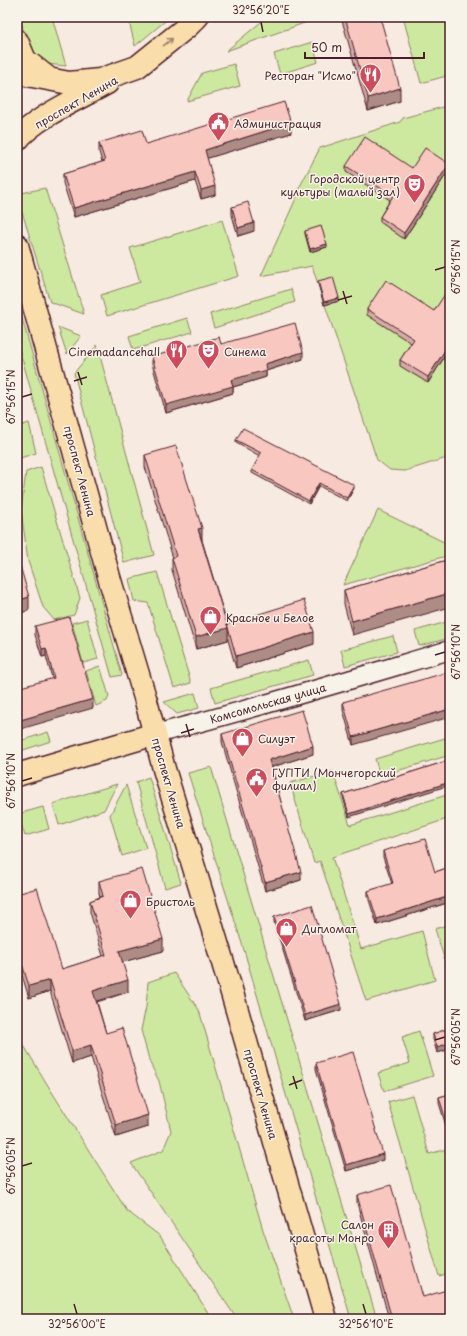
<svg xmlns="http://www.w3.org/2000/svg" width="467" height="1336" viewBox="0 0 467 1336" font-family="'Playpen Sans',sans-serif">
  <rect width="100%" height="100%" fill="#f7eae0"/>
  <filter id="ink" filterUnits="userSpaceOnUse"><feTurbulence type="fractalNoise" baseFrequency=".025" numOctaves="2"/><feDisplacementMap in="SourceGraphic" scale="8" xChannelSelector="R" yChannelSelector="G"/><feConvolveMatrix kernelMatrix="1 2 1 2 8 2 1 2 1" color-interpolation-filters="sRGB"/></filter>
  <g filter="url(#ink)">
    <path fill="#cde99f" stroke="#8c8465" d="M20,17H52L66,66C58,65 45,65 39,60C27,51 24,31 20,17Z
      M128,17H170L135,46Z
      M267,17H306L307,22L226,51Z
      M403,17H450V75L421,83Z
      M312,42L318,62L280,74L274,54Z
      M234,64L240,86L187,101L202,73Z
      M450,105V457L405,471L390,470L377,460L312,266L261,276L298,194H296L320,148L400,122L403,118Z
      M45,188L84,314L50,302L17,196V194Z
      M222,220L239,276L107,316L101,295L140,282L130,248Z
      M291,289L295,302L214,328L210,314Z
      M17,300L122,675L112,677L17,341Z
      M187,318L192,332L133,350L129,336Z
      M58,327L81,336L67,354Z
      M97,345L154,555L124,563L74,373Z
      M29,423L36,453L17,459V427Z
      M41,467L80,598L74,615L54,620L43,607L28,561L21,510L26,472Z
      M378,510L450,545V555L343,585Z
      M157,572L191,683L174,688L148,603L134,601L129,579Z
      M87,619L98,659L83,663L72,623Z
      M450,621V638L419,646L415,631Z
      M393,636L397,652L345,666L341,650Z
      M309,660L313,675L215,703L211,688Z
      M100,666L109,696L107,701L96,706L86,671Z
      M195,693L199,708L177,714L164,702Z
      M48,732L51,741L17,752V742Z
      M445,738L450,755L380,776L375,759Z
      M211,767L377,1319H351L244,950L188,773Z
      M333,771L350,825L450,794V818L332,857L361,949L422,931L435,980L366,1001L320,861L314,863L290,783Z
      M149,777L181,883L165,888L136,782Z
      M117,784L104,810L59,825L53,804Z
      M126,785L146,848L122,856L110,815Z
      M43,807L49,829L25,836L18,814Z
      M450,924V977L435,929Z
      M174,973L199,1010L263,1230L294,1319H237L131,1163L163,1150L171,1131L159,1081L150,1063L141,1030L146,1007L148,982Z
      M419,1031L433,1076L384,1091L378,1073L410,1063L402,1037Z
      M17,1034L50,1089L127,1211L160,1236L212,1319H17Z
      M412,1095L429,1154L450,1148V1273L439,1276L388,1102Z"/>
    <g fill="none" stroke-linecap="round" stroke-linejoin="round">
      <defs>
        <path id="minor" d="M155,734C254,709 352,679 450,650"/>
        <path id="major" d="M17,41L25,60L48,78
          M17,73L69,83L100,80L137,67L188,26L197,17
          M17,140C34,118 82,97 107,83
          M17,245L109,577L146,701L164,769L230,986L326,1319
          M17,775L155,734"/>
      </defs>
      <use href="#minor" stroke="#4a1f2b" stroke-width="21"/>
      <use href="#major" stroke="#4a1f2b" stroke-width="25"/>
      <use href="#minor" stroke="#f7f3e8" stroke-width="18"/>
      <use href="#major" stroke="#f9deab" stroke-width="22"/>
    </g>
    <path fill="#d5aca5" stroke="#4a1f2b" d="M341,17H380L400,101L368,111Z
      M291,133L207,158L215,195L201,199L195,181L74,217L63,183V174L102,162L99,152V143L146,144Z
      M346,166L412,168L449,170L404,239L380,222V217L390,200L346,172Z
      M232,207L254,231L238,236L232,215Z
      M305,231L327,247L310,252L305,234Z
      M318,281L339,301L324,305L318,284Z
      M450,293V348L428,383L400,366V360L411,343L367,315V309L434,311Z
      M221,344L303,359L266,371V377L233,387V393L166,413L152,364V357Z
      M236,440L354,488L347,501L319,486L309,504L252,473V470L260,456L236,443Z
      M145,455L202,540L227,624L314,644L236,668L228,640L196,649L172,570V558H173L145,467Z
      M450,559L352,635L344,604V590Z
      M35,626L93,708L52,678L46,656L42,657L35,635Z
      M450,689L353,745L343,710V702Z
      M222,734L313,754L272,767L301,880L265,891L222,742Z
      M450,760L349,817L343,797V794Z
      M383,851L435,872L450,867V902L377,925L368,897V891L392,884L383,857Z
      M99,881L163,951L122,962L128,992L97,1002L106,1033L148,1127L116,1137L91,1057L72,1063L50,991L29,998L17,959V894L62,969L103,956L90,912V901L100,897L99,893Z
      M274,917L341,1010L305,1021L274,922Z
      M450,1028V1049L437,1053L433,1039V1034Z
      M316,1063L383,1160L346,1171L316,1069Z
      M450,1094V1136H449L439,1103V1097Z
      M357,1195L423,1297L450,1319H389L357,1203Z"/>
    <path fill="#ae8c86" stroke="#4a1f2b" d="M400,88V101L368,111V98Z
      M291,123V133L205,159V150Z
      M449,164V170L404,239V233Z
      M195,172V181L74,217V208Z
      M215,186V195L201,199V190Z
      M254,223V231L238,236V228Z
      M327,244V247L310,252V249Z
      M339,298V301L324,305V302Z
      M450,342V348L428,383V377Z
      M303,352V359L266,371V377L233,387V393L166,413V405L231,380L265,364Z
      M319,483V486L309,504V501Z
      M354,485V488L347,501V498Z
      M202,528V540L198,529Z
      M450,593V607L352,635V621Z
      M29,597V610L17,615V601Z
      M228,628V640L196,649V637Z
      M314,632V644L236,668V656Z
      M46,648V656L42,657V649Z
      M93,699V708L17,730V721Z
      M450,709V717L353,745V737Z
      M313,746V754L269,768V760Z
      M450,782V785L349,817V814Z
      M301,872V880L265,891V882Z
      M450,896V902L377,925V919Z
      M163,939V951L119,963V951Z
      M50,980V991L29,998V986Z
      M128,980V992L93,1002V991Z
      M341,1004V1010L305,1021V1015Z
      M450,1043V1049L437,1053V1047Z
      M91,1045V1057L72,1063V1051Z
      M148,1115V1127L116,1137V1125Z
      M383,1154V1160L346,1171V1165Z"/>
    <path fill="#f8c8c0" stroke="#4a1f2b" d="M345,17H380L400,88L368,98Z
      M284,102L291,123L205,150L215,186L201,190L195,172L74,208L63,174L105,161L99,143L142,130L146,144Z
      M365,137L412,168L425,148L449,164L404,233L380,217L393,196L346,166Z
      M248,202L254,223L238,228L232,207Z
      M321,226L327,244L310,249L305,231Z
      M333,277L339,298L324,302L318,281Z
      M386,280L434,311L447,291L450,293V342L428,377L400,360L414,339L367,309Z
      M295,323L303,352L265,364L266,370L231,380L233,386L166,405L152,357L219,337L221,344Z
      M243,428L354,485L347,498L319,483L309,501L252,470L261,453L236,440Z
      M176,446L202,528L198,529L228,628L196,637L172,558L176,556L145,455Z
      M17,555L29,597L17,601Z
      M450,559V593L352,621L344,590Z
      M304,600L314,632L236,656L227,624Z
      M69,617L93,699L17,721V688L54,678L46,648L42,649L35,626Z
      M445,673L450,689V709L353,737L343,702Z
      M302,710L313,746L269,760L301,872L265,882L222,734Z
      M450,760V782L349,814L343,794Z
      M425,839L435,872L450,867V896L377,919L368,891L393,883L383,851Z
      M142,869L163,939L119,951L128,980L93,991L106,1033L122,1028L148,1115L116,1125L91,1045L72,1051L50,980L29,986L17,948V894L37,888L62,969L106,955L90,901L103,896L99,881Z
      M312,905L341,1004L305,1015L274,917Z
      M450,1028V1043L437,1047L433,1034Z
      M353,1052L383,1154L346,1165L316,1063Z
      M450,1094V1130H449L439,1097Z
      M391,1185L423,1297L450,1289V1319H392L357,1195Z"/>
    <defs><path id="oneway-shaft" d="M-6 0H5M1.5-3L5.5 0L1.5 3" fill="none" stroke-width="1.6" stroke-linecap="round" stroke-linejoin="round"/></defs>
    <use stroke="#a27e6b" href="#oneway-shaft" transform="translate(168 42) rotate(-39)"/>
  </g>
  <path fill="none" stroke="#4a1f2b" stroke-width="1.5" d="M261,22L263,32M435,270L445,267M343,291L347,304M338,300L352,296M78,372L82,385M74,381L87,377M22,397L32,394M435,655L445,652M186,724L190,737M181,733L194,729M22,781L32,778M435,1040L445,1037M293,1076L297,1089M289,1085L302,1080M22,1166L32,1163M74,1304L77,1314M363,1304L366,1314"/>
  <defs>
    <symbol id="restaurant-pin" viewBox="-11 -11 22 30"><path d="M0 17L-7.5 6A9.5 9.5 0 1 1 7.5 6Z" fill="#d1495b" stroke="#f7f3e8"/><path d="M-5-6h1v4h1v-4h1v4h1v-4h1v5L-1.5 .5V6h-2V.5L-5-1ZM5-6V6H3V1.5H1.5Q1.5-4 5-6Z" fill="#fff"/></symbol>
    <symbol id="civic-pin" viewBox="-11 -11 22 30"><path d="M0 17L-7.5 6A9.5 9.5 0 1 1 7.5 6Z" fill="#d1495b" stroke="#f7f3e8"/><path d="M-.6-6.5H3V-4.5H.6V-3L4-1V1h2V6H-6V1h2V-1L-.6-3ZM-1.2 2.5V6h2.4V2.5Z" fill="#fff"/></symbol>
    <symbol id="theatre-pin" viewBox="-11 -11 22 30"><path d="M0 17L-7.5 6A9.5 9.5 0 1 1 7.5 6Z" fill="#d1495b" stroke="#f7f3e8"/><path d="M-5-5.5Q0-4 5-5.5V0Q5 5 0 6Q-5 5-5 0ZM-3.3-2.5H-1v1.5H-3.3ZM1-2.5H3.3v1.5H1ZM-2.8 1Q0 5.5 2.8 1Z" fill="#fff"/></symbol>
    <symbol id="shop-pin" viewBox="-11 -11 22 30"><path d="M0 17L-7.5 6A9.5 9.5 0 1 1 7.5 6Z" fill="#d1495b" stroke="#f7f3e8"/><path d="M-5-2.5h2.3a2.7 3.5 0 0 1 5.4 0H5L5.5 6h-11ZM-1.5-2.5h3a1.5 2.3 0 0 0-3 0Z" fill="#fff"/></symbol>
    <symbol id="building-pin" viewBox="-11 -11 22 30"><path d="M0 17L-7.5 6A9.5 9.5 0 1 1 7.5 6Z" fill="#d1495b" stroke="#f7f3e8"/><path d="M-4-6H4V6H1V3H-1V6H-4ZM-2.5-4.3h1.7v1.8h-1.7ZM.8-4.3h1.7v1.8H.8ZM-2.5-1h1.7V.8h-1.7ZM.8-1h1.7V.8H.8Z" fill="#fff"/></symbol>
  </defs>
  <g fill-rule="evenodd">
    <use href="#restaurant-pin" x="358" y="62" width="25" height="34"/>
    <use href="#civic-pin" x="206" y="110" width="25" height="34"/>
    <use href="#theatre-pin" x="402" y="172" width="25" height="34"/>
    <use href="#restaurant-pin" x="164" y="338" width="25" height="34"/>
    <use href="#theatre-pin" x="196" y="338" width="25" height="34"/>
    <use href="#shop-pin" x="198" y="604" width="25" height="34"/>
    <use href="#shop-pin" x="230" y="726" width="25" height="34"/>
    <use href="#civic-pin" x="244" y="766" width="25" height="34"/>
    <use href="#shop-pin" x="118" y="888" width="25" height="34"/>
    <use href="#shop-pin" x="274" y="916" width="25" height="34"/>
    <use href="#building-pin" x="376" y="1218" width="25" height="34"/>
  </g>
  <g text-anchor="middle" dominant-baseline="central" stroke-width="3" stroke-linejoin="round" paint-order="stroke">
    <g font-size="11" fill="#4a1f2b" stroke="#f7f3e8" text-anchor="start">
      <text x="356" y="75" text-anchor="end">Ресторан "Исмо"</text>
      <text x="234" y="123">Администрация</text>
      <text x="400" y="178" text-anchor="end">Городской центр<tspan x="400" dy="13">культуры (малый зал)</tspan></text>
      <text x="160" y="351" text-anchor="end">Cinemadancehall</text>
      <text x="224" y="351">Синема</text>
      <text x="226" y="617">Красное и Белое</text>
      <text x="258" y="738">Силуэт</text>
      <text x="272" y="772">ГУПТИ (Мончегорский<tspan x="272" dy="13">филиал)</tspan></text>
      <text x="146" y="901">Бристоль</text>
      <text x="302" y="928">Дипломат</text>
      <text x="374" y="1224" text-anchor="end">Салон<tspan x="374" dy="13">красоты Монро</tspan></text>
    </g>
    <g font-size="11" fill="#4a1f2b" stroke="#f7f3e8">
      <text transform="translate(76 102) rotate(-30)">проспект Ленина</text>
      <text transform="translate(80 471) rotate(75)">проспект Ленина</text>
      <text transform="translate(268 703) rotate(-16)">Комсомольская улица</text>
      <text transform="translate(169 783) rotate(74)">проспект Ленина</text>
      <text transform="translate(261 1094) rotate(74)">проспект Ленина</text>
    </g>
  </g>
  <rect width="467" height="1336" fill="none" stroke="#f7f3e8" stroke-width="44"/>
  <path d="M305 52v6h119v-6" fill="none" stroke="#4a1f2b" stroke-width="2"/>
  <text x="311" y="52" font-size="12" fill="#4a1f2b" stroke="#f7f3e8" stroke-width="3" paint-order="stroke">50 m</text>
  <rect x="22" y="22" width="423" height="1292" fill="none" stroke="#4a1f2b" stroke-width="1.5"/>
  <g font-size="10" text-anchor="middle" fill="#4a1f2b">
    <text x="261" y="14">32°56'20"E</text>
    <text transform="translate(456 267) rotate(-90)" y="4">67°56'15"N</text>
    <text transform="translate(11 397) rotate(-90)" y="4">67°56'15"N</text>
    <text transform="translate(456 652) rotate(-90)" y="4">67°56'10"N</text>
    <text transform="translate(11 781) rotate(-90)" y="4">67°56'10"N</text>
    <text transform="translate(456 1037) rotate(-90)" y="4">67°56'05"N</text>
    <text transform="translate(11 1166) rotate(-90)" y="4">67°56'05"N</text>
    <text x="77" y="1328">32°56'00"E</text>
    <text x="366" y="1328">32°56'10"E</text>
  </g>
</svg>
